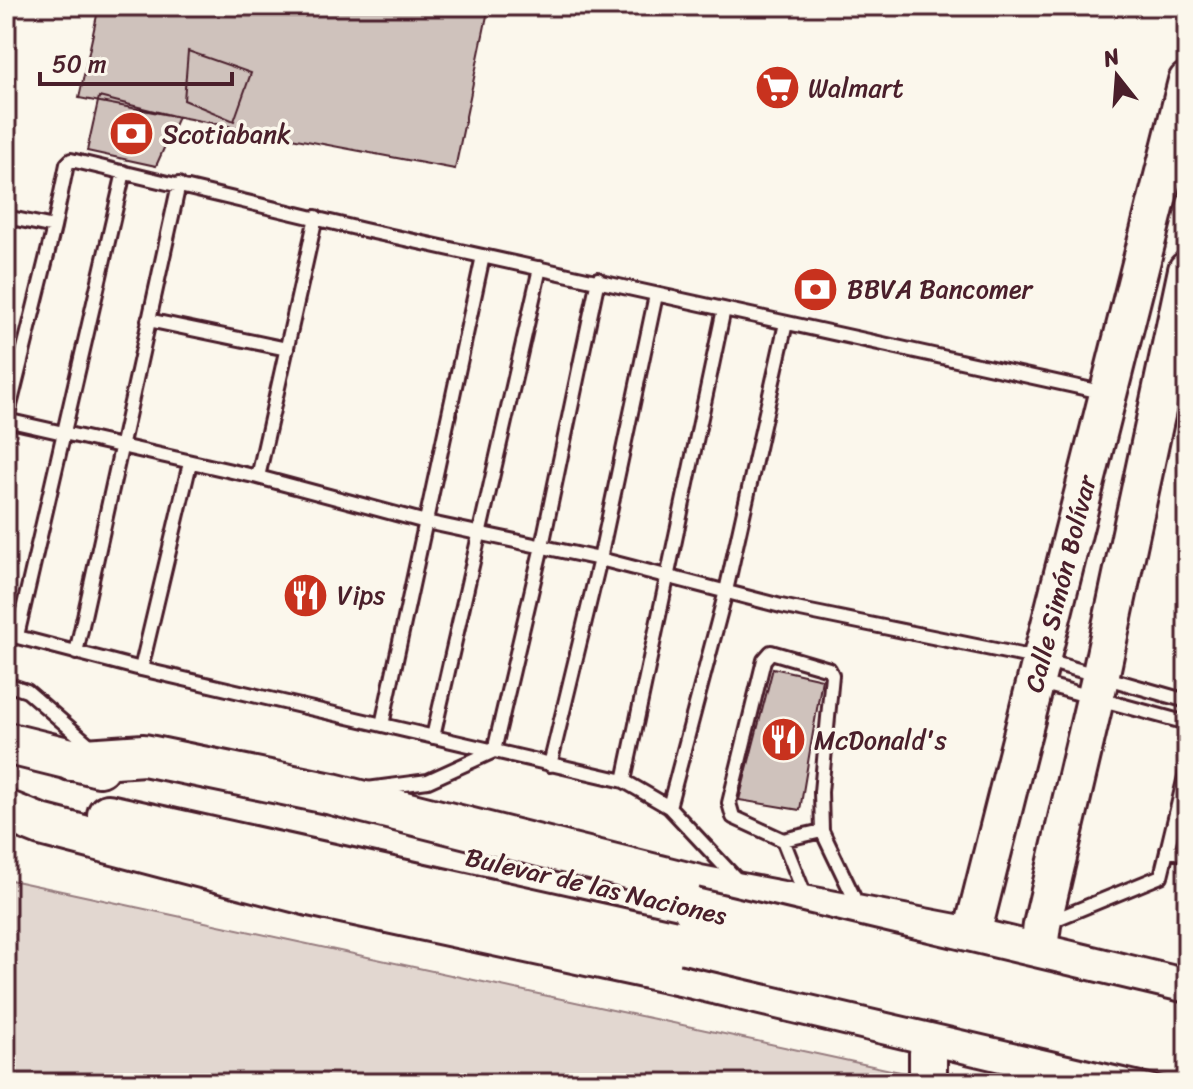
<svg xmlns="http://www.w3.org/2000/svg" width="1193" height="1089" viewBox="0 0 1193 1089" font-family="Sriracha,sans-serif">
  <rect width="100%" height="100%" fill="#fbf7ec"/>
  <filter id="ink" filterUnits="userSpaceOnUse"><feTurbulence type="fractalNoise" baseFrequency=".0125" numOctaves="2"/><feDisplacementMap in="SourceGraphic" scale="16" xChannelSelector="R" yChannelSelector="G"/><feConvolveMatrix kernelMatrix="1 2 1 2 8 2 1 2 1" color-interpolation-filters="sRGB"/></filter>
  <g filter="url(#ink)">
    <path fill="#e2d7d0" stroke="#967b7e" stroke-width="2" d="M6,879L951,1083H6Z"/>
    <path fill="#cfc2bc" stroke="#4a1f2b" stroke-width="2" d="M6,6H17L6,52Z
      M99,6H489L455,169L79,98Z
      M188,51L251,73L234,121L184,100Z
      M99,97L178,117L156,166L87,151Z
      M773,668L822,679L800,810L739,800Z"/>
    <g fill="none" stroke-linecap="round" stroke-linejoin="round">
      <defs>
        <path id="lane" d="M6,217L54,227L67,164L71,160L364,230L1106,393
          M148,320L287,349
          M6,420L258,477L426,522L600,559L781,606L1040,659L1187,701
          M6,422L54,227
          M258,477L316,217
          M6,634L141,669L624,781L669,807L741,884
          M17,636L124,172
          M76,653L179,184
          M141,669L190,463
          M1040,683L1187,723
          M6,684L27,691L93,748
          M382,725L483,256
          M433,737L540,268
          M550,765L600,559L656,295
          M624,781L724,309
          M367,789L428,781L494,751L542,546L598,279
          M669,807L726,591L786,323
          M783,840L822,831
          M1167,850L1187,855
          M806,898L783,840L733,817L729,803L764,660L771,652L829,669L832,675L821,792L822,831L859,908
          M1049,922L1161,876L1187,768"/>
        <g id="secondary">
          <path d="M1041,984L1038,955L1042,925L1100,678L1187,270"/>
          <path id="s1" d="M928,1083V1053L971,938L1187,81"/>
        </g>
        <path id="primary" d="M6,743L99,766
          M71,760L144,755L332,794L699,886L971,938L1187,990
          M6,811L41,825L309,895L685,976L1137,1083
          M108,815L685,943"/>
      </defs>
      <use href="#lane" stroke="#4a1f2b" stroke-width="18"/>
      <use href="#secondary" stroke="#4a1f2b" stroke-width="42"/>
      <use href="#primary" stroke="#4a1f2b" stroke-width="46"/>
      <use href="#lane" stroke="#fbf7ec" stroke-width="12"/>
      <use href="#secondary" stroke="#fbf7ec" stroke-width="36"/>
      <use href="#primary" stroke="#fbf7ec" stroke-width="40"/>
      <defs>
        <path id="primary-bridge" d="M694,909L1187,1026
          M685,943L1187,1060"/>
      </defs>
      <use href="#primary-bridge" stroke="#4a1f2b" stroke-width="46" stroke-linecap="butt"/>
      <use href="#primary-bridge" stroke="#fbf7ec" stroke-width="40"/>
    </g>
  </g>
  <defs>
    <symbol id="supermarket-disc" viewBox="-11 -11 22 22"><circle r="9.5" fill="#c8321e" stroke="#fbf7ec"/><path d="M-6-5.5h2.5l.6 2H6L4.5 2H-2.5L-4.4-4H-6ZM-1.5 3.2a1.3 1.3 0 1 0 .1 0ZM3 3.2a1.3 1.3 0 1 0 .1 0Z" fill="#fff"/></symbol>
    <symbol id="bank-disc" viewBox="-11 -11 22 22"><circle r="9.5" fill="#c8321e" stroke="#fbf7ec"/><path d="M-6-4H6V4H-6ZM0-2.3a2.3 2.3 0 1 0 0 4.6a2.3 2.3 0 1 0 0-4.6Z" fill="#fff"/></symbol>
    <symbol id="restaurant-disc" viewBox="-11 -11 22 22"><circle r="9.5" fill="#c8321e" stroke="#fbf7ec"/><path d="M-5-6h1v4h1v-4h1v4h1v-4h1v5L-1.5 .5V6h-2V.5L-5-1ZM5-6V6H3V1.5H1.5Q1.5-4 5-6Z" fill="#fff"/></symbol>
  </defs>
  <g fill-rule="evenodd">
    <use href="#supermarket-disc" x="752" y="62" width="51" height="51"/>
    <use href="#bank-disc" x="106" y="108" width="51" height="51"/>
    <use href="#bank-disc" x="790" y="264" width="51" height="51"/>
    <use href="#restaurant-disc" x="280" y="570" width="51" height="51"/>
    <use href="#restaurant-disc" x="758" y="714" width="51" height="51"/>
  </g>
  <g text-anchor="middle" dominant-baseline="central" stroke-width="7" stroke-linejoin="round" paint-order="stroke">
    <g font-size="26" fill="#4a1f2b" stroke="#fbf7ec" text-anchor="start">
      <text x="808" y="88">Walmart</text>
      <text x="162" y="134">Scotiabank</text>
      <text x="847" y="289">BBVA Bancomer</text>
      <text x="337" y="595">Vips</text>
      <text x="814" y="740">McDonald's</text>
    </g>
    <g font-size="26" fill="#4a1f2b" stroke="#fbf7ec">
      <text stroke="none"><textPath href="#s1" startOffset="518">Calle Simón Bolívar</textPath></text>
      <text transform="translate(596 886) rotate(13)">Bulevar de las Naciones</text>
    </g>
  </g>
  <rect width="1193" height="1089" fill="none" stroke="#fbf7ec" stroke-width="32"/>
  <rect x="16" y="16" width="1161" height="1057" fill="none" stroke="#4a1f2b" stroke-width="3" filter="url(#ink)"/>
  <g transform="translate(1117 76) rotate(343)" stroke="#fbf7ec" stroke-width="6" paint-order="stroke">
  <path d="M0-6L14 30L0 20L-14 30Z" fill="#4a1f2b"/>
  <text y="-12" font-size="22" font-weight="bold" text-anchor="middle" fill="#4a1f2b">N</text>
  </g>
  <path d="M40 72v12h192v-12" fill="none" stroke="#4a1f2b" stroke-width="4"/>
  <text x="52" y="72" font-size="24" fill="#4a1f2b" stroke="#fbf7ec" stroke-width="6" paint-order="stroke">50 m</text>
</svg>
